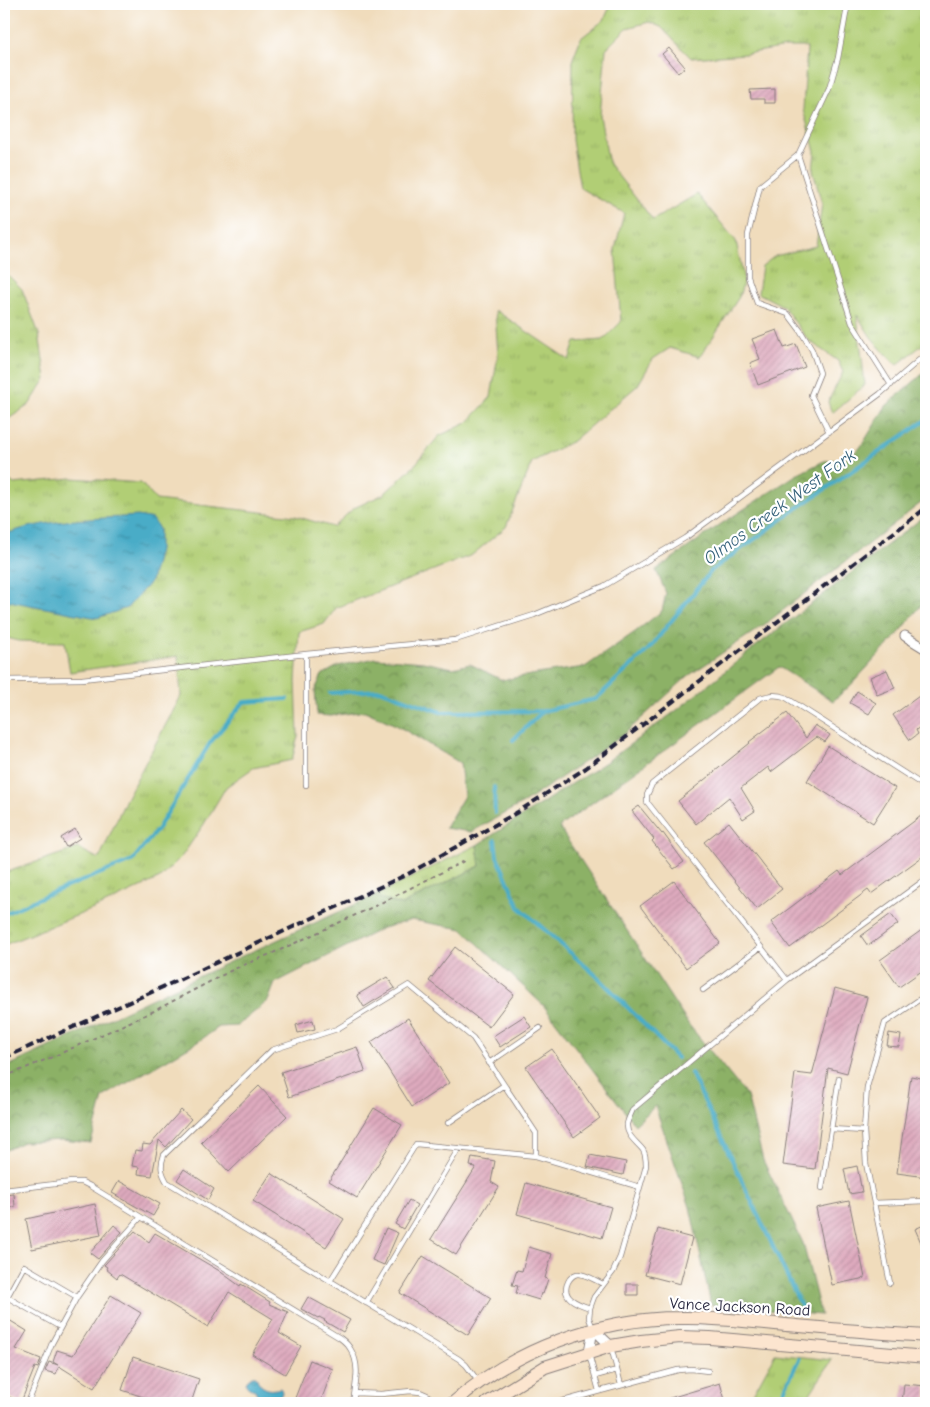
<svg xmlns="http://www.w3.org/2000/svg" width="930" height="1407" viewBox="0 0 930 1407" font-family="'Comic Neue',sans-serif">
  <defs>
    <pattern id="grass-tufts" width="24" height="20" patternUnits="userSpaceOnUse" patternTransform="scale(1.25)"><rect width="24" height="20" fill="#b1ce75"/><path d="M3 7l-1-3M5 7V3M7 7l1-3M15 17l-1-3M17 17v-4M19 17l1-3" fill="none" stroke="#98b166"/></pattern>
    <pattern id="forest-crowns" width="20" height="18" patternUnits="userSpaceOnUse" patternTransform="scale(1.25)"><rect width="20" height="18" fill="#8cb166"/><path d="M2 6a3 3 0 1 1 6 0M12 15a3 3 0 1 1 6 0" fill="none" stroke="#729055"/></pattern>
    <pattern id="water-ripples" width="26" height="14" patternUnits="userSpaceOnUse" patternTransform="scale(1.25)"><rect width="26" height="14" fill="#48acc7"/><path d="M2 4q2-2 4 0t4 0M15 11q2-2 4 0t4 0" fill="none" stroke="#3c8ca3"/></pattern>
    <pattern id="building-hatch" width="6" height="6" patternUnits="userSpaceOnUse" patternTransform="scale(1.25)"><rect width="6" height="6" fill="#deaabe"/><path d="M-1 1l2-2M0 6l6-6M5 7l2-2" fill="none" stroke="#be92a4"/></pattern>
  </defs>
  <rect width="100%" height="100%" fill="#fff"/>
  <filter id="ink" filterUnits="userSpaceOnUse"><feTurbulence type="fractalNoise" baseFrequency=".02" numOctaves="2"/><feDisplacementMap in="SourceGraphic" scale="10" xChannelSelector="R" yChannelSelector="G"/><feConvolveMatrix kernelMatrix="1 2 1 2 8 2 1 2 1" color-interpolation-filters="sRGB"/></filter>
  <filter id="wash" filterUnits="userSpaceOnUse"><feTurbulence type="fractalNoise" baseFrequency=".0096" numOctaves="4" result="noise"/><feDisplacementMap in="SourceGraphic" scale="20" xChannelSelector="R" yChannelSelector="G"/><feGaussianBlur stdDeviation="1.12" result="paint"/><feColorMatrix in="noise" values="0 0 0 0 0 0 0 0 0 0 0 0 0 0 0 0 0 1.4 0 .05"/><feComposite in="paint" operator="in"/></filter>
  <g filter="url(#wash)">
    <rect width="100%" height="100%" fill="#f0dcbc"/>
    <path fill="url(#grass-tufts)" stroke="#6a7858" d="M611,4H926V342L897,365L887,356L871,337L857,315L865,385L832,413L828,402L843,372L838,361L808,340L783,306L758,293L762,266L775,256L816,246L822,204L813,171L815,151L803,110L807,47H786L745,54L691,58L661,27L649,22L627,28L606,49L600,116L609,164L653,220L697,194L736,241L744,280L739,297L700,357L670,348L653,359L638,385L573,441L532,462L506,527L472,555L336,608L324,624L299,632L296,681L298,736L292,760L253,768L226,787L204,824L182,856L160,878L103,905L4,945V873L78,848L99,859L126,799L181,696L178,656L70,672L65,642L18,641L4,637V476L14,484L72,478L141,483L156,500L295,516L333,527L354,508L384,494L413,467L439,436L467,423L491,397L498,355L495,310L569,360L575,342L603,340L621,322L615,249L624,213L580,188L572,140L573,58L581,38L604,20Z
      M4,271L22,289L39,334L46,379L29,405L4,422Z
      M477,845L480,866L401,905L374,896Z
      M775,1354L832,1360L804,1403H748Z"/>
    <path fill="url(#forest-crowns)" stroke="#576a50" d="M926,371V499L764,625L688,676L622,736L525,802L471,832L445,828L464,796L460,763L398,726L365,711L331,716L317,715L315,690L322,675L338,666L376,658L423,662L453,668L470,664L502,680L543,673L585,667L635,632L662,611L666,593L656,570L721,524L796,475L824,461L846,459L860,448L886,406Z
      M926,515V599L901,631L850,686L833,701L779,667L559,827L689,1025L747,1096L763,1160L803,1243L821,1315L711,1305L690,1207L655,1106L635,1125L543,1005L462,929L412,920L383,928L275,983L268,1001L237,1026L219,1027L199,1041L103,1097L91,1143L61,1140L23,1142L4,1151V1068L242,956L374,896L401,905L480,866L477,845L606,762L677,710L750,651Z"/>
    <path fill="url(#water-ripples)" stroke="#356781" d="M138,516L153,519L159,529V550L151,581L127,608L97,618L4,600V535C41,519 97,519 138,516Z
      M252,1376H256C259,1388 269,1392 280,1388C284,1392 281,1397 277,1401L273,1398L267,1401L260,1400L255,1390L249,1388L246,1384L247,1380Z"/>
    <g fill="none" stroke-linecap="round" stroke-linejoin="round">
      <path stroke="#48acc7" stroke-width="4" d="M330,693L380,690L441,712L543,711L596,699L649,649L712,570L799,507L926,420
        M513,740L543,711
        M494,787L495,813
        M495,840L497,856L519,907L599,978L677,1058
        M4,914L44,896L132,861L157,830L210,743L244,702L287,699
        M691,1073L803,1310
        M778,1403L799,1359"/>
    </g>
    <g id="blocks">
      <path fill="url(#building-hatch)" d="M669,48L685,67L678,73L662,54Z
        M775,89V103H764V99H751L750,90Z
        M777,330L784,348L796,344L805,367L758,385L750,363L760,359L752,339Z
        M887,670L895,688L877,695L870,677Z
        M857,691L876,703L869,714L850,703Z
        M926,691V722L916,730L918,734L910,740L893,715Z
        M787,713L806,738L815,725L830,735L825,742L817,737L771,772L768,767L741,788L755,811L743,819L729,797L696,824L678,801L750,743L749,742Z
        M828,746L895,788L873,823L807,781Z
        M639,806L662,834L663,833L684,862L674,869L652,841L654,839L632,811Z
        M921,816L926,824V854L871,894L868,890L790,948L771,922L839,871L842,875Z
        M729,822L782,889L757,909L704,842Z
        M75,829L80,838L66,847L61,838Z
        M674,881L720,943L686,968L640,906Z
        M891,914L898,924L868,946L861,936Z
        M926,927V968L899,987L880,960Z
        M455,947L514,994L489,1027L429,981Z
        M387,977L395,988L364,1007L357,995Z
        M835,988L867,997L847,1073L828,1068L815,1169L783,1165L795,1073L812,1075Z
        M524,1016L531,1027L500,1047L493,1036Z
        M408,1018L449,1083L412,1107L371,1042Z
        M313,1020L315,1029L298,1033L296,1025Z
        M889,1033L901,1035L899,1047L887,1046Z
        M357,1047L365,1071L289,1097L281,1072Z
        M552,1049L600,1118L574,1137L526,1067Z
        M911,1076L926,1079V1177L897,1173Z
        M259,1086L287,1116L229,1172L201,1142Z
        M374,1108L402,1125L357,1198L329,1181Z
        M181,1110L191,1119L166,1147L159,1140L152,1176L138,1174L139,1167L132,1166L135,1150L142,1151L143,1144L150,1145Z
        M590,1155L626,1162L623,1175L587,1167Z
        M472,1157L495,1161L491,1182L499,1187L456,1255L431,1239L476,1167L470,1166Z
        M857,1166L862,1192L849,1194L844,1169Z
        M184,1169L214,1189L208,1200L177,1180Z
        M271,1173L344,1219L326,1247L253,1201Z
        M119,1181L160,1204L153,1216L112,1193Z
        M526,1183L611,1207L602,1238L517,1214Z
        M14,1194L15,1207L4,1208V1195Z
        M409,1200L417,1205L403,1229L395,1224Z
        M849,1201L865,1278L832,1285L816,1208Z
        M95,1204L101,1235L32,1249L26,1219Z
        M926,1224V1254L915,1229Z
        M114,1225L122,1232L98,1259L90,1253Z
        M386,1228L398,1233L384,1265L372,1260Z
        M658,1229L692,1238L680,1284L645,1275Z
        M135,1231L149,1242L155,1233L218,1270L240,1286L241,1284L270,1302L269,1304L288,1312L279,1333L301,1346L285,1374L252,1354L273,1319L229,1292L208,1327L120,1274L117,1278L106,1269L107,1267L104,1265L105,1264Z
        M529,1247L552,1254L545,1278L548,1279L543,1294L541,1293L539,1300L516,1293L518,1286L512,1285L517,1270L522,1271Z
        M423,1256L491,1298L468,1335L400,1293Z
        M627,1284H638V1295H627Z
        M111,1295L141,1313L94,1388L59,1366L56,1374L45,1371L49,1362L58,1365L53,1362L57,1350L73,1355Z
        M308,1297L350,1320L343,1332L324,1321L325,1320L319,1317L318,1318L301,1309Z
        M4,1317L27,1331L16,1349L41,1359L38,1368L35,1367L21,1402L4,1395Z
        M133,1357L199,1379L191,1403H162L122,1390Z
        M310,1360L333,1369L320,1403H293Z
        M720,1383L726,1403H661L660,1401Z
        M904,1384L926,1386V1403H902Z"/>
    </g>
  </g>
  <g filter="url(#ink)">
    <use href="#blocks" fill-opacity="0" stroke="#897f7c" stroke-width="1"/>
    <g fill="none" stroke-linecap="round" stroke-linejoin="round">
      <defs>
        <path id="service" d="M846,4L847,8L838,58L829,89L798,155L852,323L891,385
          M798,155L760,186L748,235V277L757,303L788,314L800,330L812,350L820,373L811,395L829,432
          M306,654V785
          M4,680L82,679L306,654L455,640L534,615L604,586L685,538L880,394L926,354
          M787,980L647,802V795L652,784L760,698C770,695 776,694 785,697L926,787
          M703,990L761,947
          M489,1063L540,1028
          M448,1123L504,1085
          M831,1129L864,1131
          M822,1188L839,1078
          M4,1190L72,1182H82L90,1186L340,1338C344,1341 349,1346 351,1350C361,1366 355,1386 353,1403
          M874,1203L926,1201
          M330,1281L416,1144L536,1156L640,1187
          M890,1283L866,1163L864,1131L867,1087L885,1023L926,995
          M366,1303L459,1148
          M590,1308C578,1304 560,1298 568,1282C570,1278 573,1275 577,1274C585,1273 596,1281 603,1284
          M60,1327L7,1297L24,1266L77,1297
          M593,1329L589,1318L590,1308L594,1297L613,1272L620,1257L646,1166C646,1160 646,1155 643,1150C637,1142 626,1136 627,1124C628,1119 631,1114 633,1109L787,980L926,879
          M611,1347L621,1385
          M589,1354L599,1391
          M595,1376L617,1370
          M478,1381L466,1365L459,1359L167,1182C161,1172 160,1166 164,1155L272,1050L337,1029L409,985L473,1038L536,1133V1156
          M355,1393L381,1394L411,1391L420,1392L427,1395L436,1403
          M28,1403L52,1343L77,1297L102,1261L141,1217
          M556,1403L678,1370L691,1369L708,1371"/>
        <path id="minor" d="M905,636L926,649
          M593,1329L611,1346
          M589,1353L593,1329"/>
        <path id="secondary" d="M453,1403C514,1350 598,1318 680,1318C715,1317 751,1322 786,1325C833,1329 879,1333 926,1336
          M487,1403L545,1367L611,1346L641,1341L680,1337L710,1338L926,1357"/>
      </defs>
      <use href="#service" stroke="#897f7c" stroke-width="6"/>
      <use href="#minor" stroke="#897f7c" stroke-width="11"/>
      <use href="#secondary" stroke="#897f7c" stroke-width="14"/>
      <path stroke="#897f7c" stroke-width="2" stroke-dasharray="4 4" stroke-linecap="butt" d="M4,1077L57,1055L154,1011L234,969L280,950L377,905L466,860"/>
      <use href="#service" stroke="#fff" stroke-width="4.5"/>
      <use href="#minor" stroke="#fff" stroke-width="9"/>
      <use href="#secondary" stroke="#fce5cf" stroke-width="12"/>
      <path stroke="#22223b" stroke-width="4" stroke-dasharray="8 4" stroke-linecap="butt" d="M4,1058L174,982L408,874L516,813L586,768L926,508"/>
    </g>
  </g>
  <g text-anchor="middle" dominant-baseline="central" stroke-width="4.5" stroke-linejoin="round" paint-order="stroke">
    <g font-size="16" fill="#22223b" stroke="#fff">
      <text transform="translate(740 1307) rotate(3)">Vance Jackson Road</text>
    </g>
    <g font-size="18" font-style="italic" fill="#33607a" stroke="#fff">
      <text transform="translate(780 507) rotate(-36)">Olmos Creek West Fork</text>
    </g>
  </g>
  <rect width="930" height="1407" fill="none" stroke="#fff" stroke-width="20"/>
</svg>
